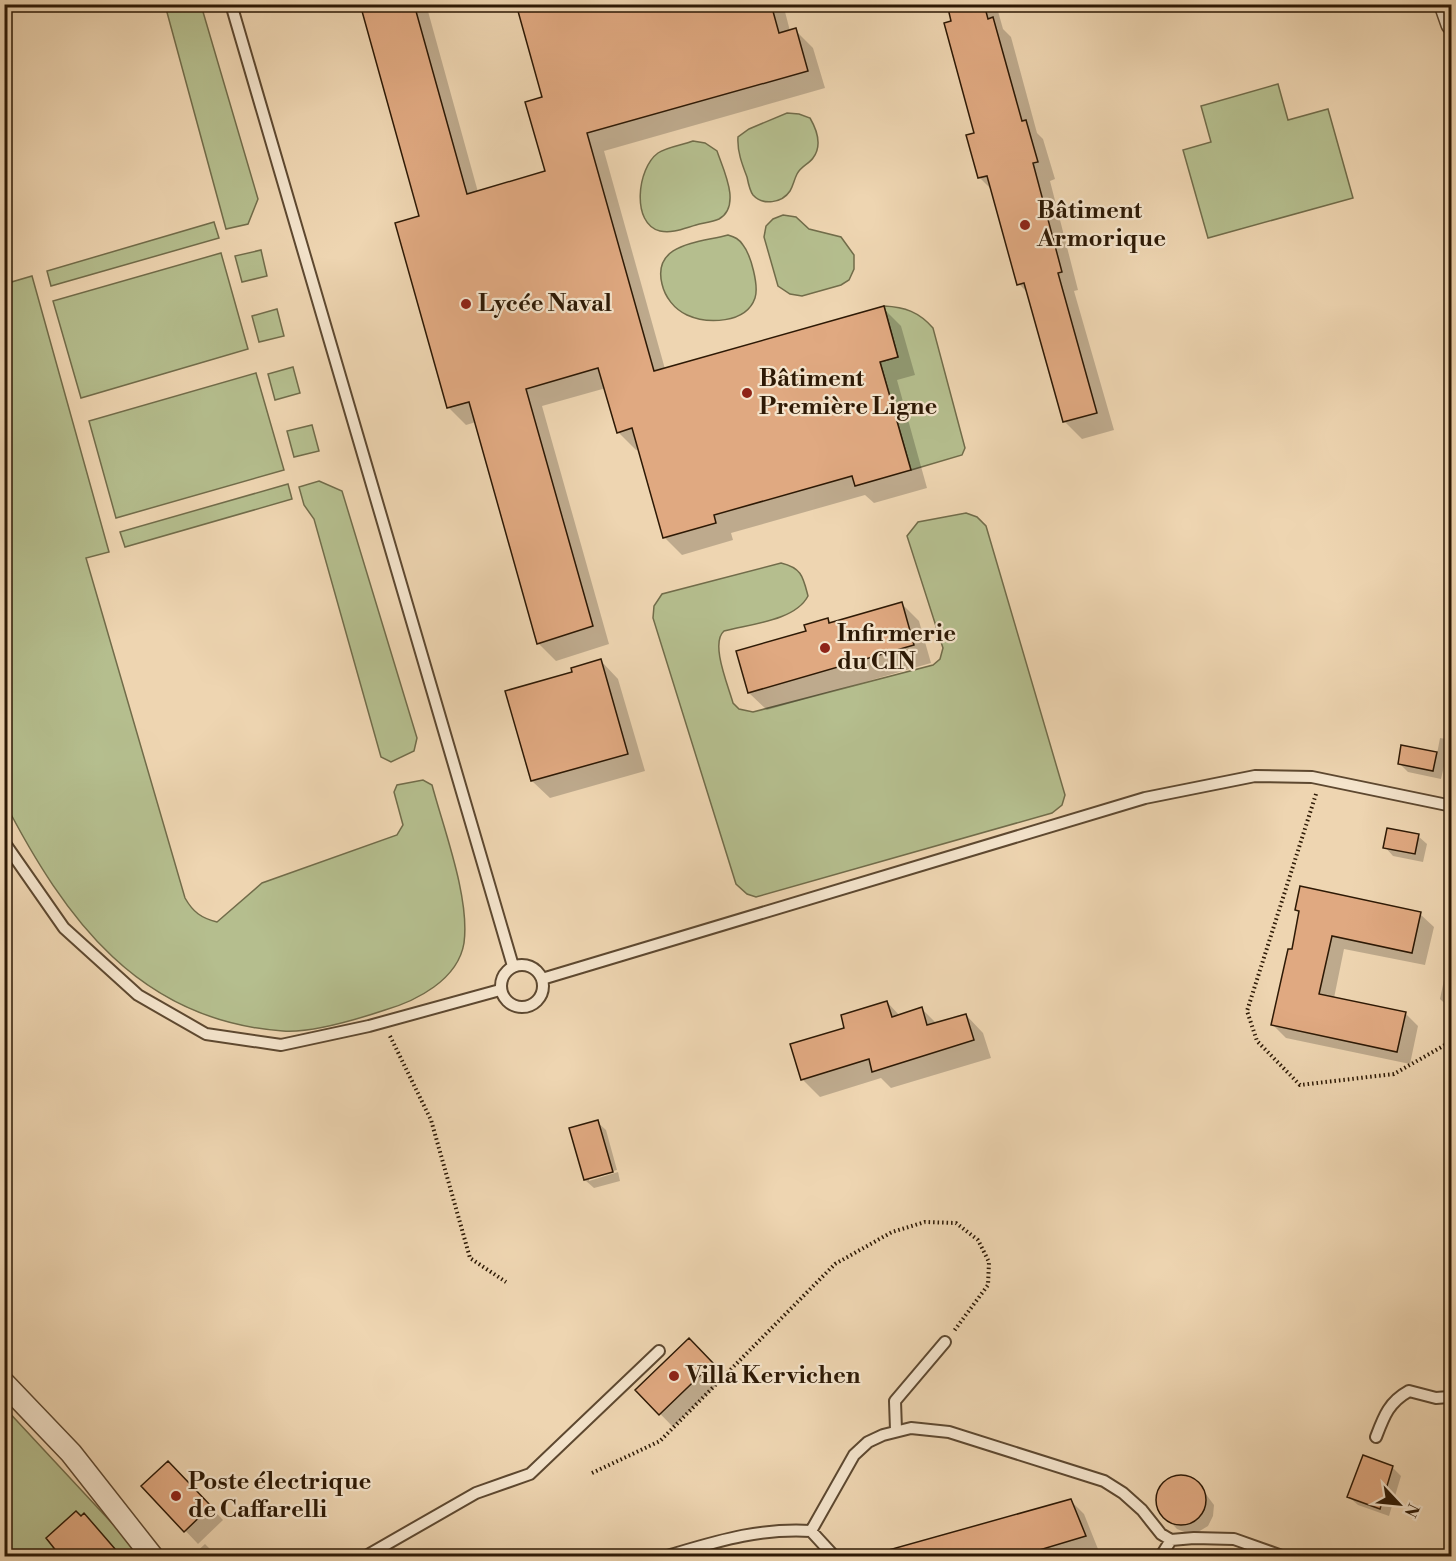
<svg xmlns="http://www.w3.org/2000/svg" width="1456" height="1561" viewBox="0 0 1456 1561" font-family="'Libre Bodoni',serif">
  <rect width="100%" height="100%" fill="#eed5b1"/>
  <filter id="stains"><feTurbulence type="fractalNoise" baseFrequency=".00333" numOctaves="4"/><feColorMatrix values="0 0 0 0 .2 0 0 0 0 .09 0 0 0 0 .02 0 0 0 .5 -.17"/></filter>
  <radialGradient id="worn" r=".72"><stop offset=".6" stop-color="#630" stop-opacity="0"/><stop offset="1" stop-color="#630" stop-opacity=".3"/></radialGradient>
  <path fill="#b5be8e" stroke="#716c4a" stroke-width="1.5" d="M165,5H201L258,199L248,224L226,229Z
    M1278,84L1288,120L1328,109L1353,198L1208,238L1183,150L1211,142L1201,106Z
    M787,113L799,114L810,118C817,130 822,146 813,158C809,164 801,166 797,174C794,180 793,186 790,191C782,203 763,206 753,195C750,191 748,182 747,177C742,164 737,151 738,137L749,129Z
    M693,141L705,143L717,151C723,169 742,206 719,219C712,222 703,223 696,225C685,228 672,234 660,231C631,224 637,168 658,153C667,147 683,145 693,141Z
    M783,215L796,217L809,229L841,237L854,255V269L849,280L841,285L802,296L790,294L778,286L764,237L766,226L773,219Z
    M214,222L219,238L51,286L47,271Z
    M728,235C735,237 739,239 743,245C751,255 759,286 755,298C746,324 707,324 687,315C674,309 665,297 662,284C652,243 699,243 728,235Z
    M261,250L267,276L242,282L235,256Z
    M221,253L248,349L81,398L53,301Z
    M5,275L8,283L32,276L109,552L86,558L185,898C193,912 201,918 217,922L262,883L397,835L403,825L394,792L397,785L423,780L432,785C444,830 470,898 464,943C458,980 416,1001 385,1010C358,1019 310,1033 283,1031C139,1021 65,919 4,801Z
    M884,306C905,307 919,312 933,328L965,448L962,455L911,470L880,362L898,357Z
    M277,309L284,336L259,342L252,316Z
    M293,367L300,393L275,400L268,374Z
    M256,373L284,470L116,518L89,421Z
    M312,425L319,451L294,457L287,431Z
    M319,481L342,491L417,738L414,751L391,762L381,757L314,519L304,505L299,487Z
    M288,484L292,499L125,547L120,532Z
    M966,513L977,517L986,526L1065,795L1062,805L1052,813L756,897L747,894L736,884L653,618L654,606L662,594L781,563C802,568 803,577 808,596C795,621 750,624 724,631C710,643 728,685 733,703L739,709L753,712L933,665L940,659L943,648L907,536L918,522Z
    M4,1407L137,1550L141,1556H10L4,1550Z"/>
  <path fill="#0003" d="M361,4H426L478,192L547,173L544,98L518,4H783L790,31L795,30L813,48L825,88L604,151L665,369L883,308L901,326L915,375L897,380L927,488L874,503L865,495L731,533L733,540L682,555L664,537L639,449L636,450L618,432L606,388L542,406L609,644L556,661L538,643L476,422L466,425L448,407L421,217Z
    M948,4H996L1003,29L1011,37L1037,133L1043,139L1055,179L1050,181L1078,290L1074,291L1114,430L1082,439L1064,421L1028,293L1019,284L992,190L979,177L976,134Z
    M902,604L919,621L931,663L767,710L749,693L738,652L807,632L828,619L832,624Z
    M601,661L618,679L645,771L550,798L532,781L574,673Z
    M1440,738L1452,740V768L1444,766L1441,779L1408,772L1399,763L1437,754Z
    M1418,836L1427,844L1423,862L1393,856L1385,847Z
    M1296,910L1420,914L1434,927L1425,965L1344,949L1334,998L1405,1013L1418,1026L1410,1064L1286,1038L1273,1025L1293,951L1300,914Z
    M1452,942V1010L1440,999Z
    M887,1002L900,1016L922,1009L937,1024L966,1015L983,1033L991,1058L891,1088L881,1078L820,1097L802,1079L846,1029Z
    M597,1122L606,1130L617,1170L589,1177V1181L618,1172L620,1181L594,1188L585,1180Z
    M689,1340L725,1377L673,1427L637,1390Z
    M1392,1467L1401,1476L1389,1516L1358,1505L1349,1497Z
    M181,1476L223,1520L198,1544L143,1486Z
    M1179,1477L1190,1478L1199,1485L1214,1505L1213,1516L1208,1526L1198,1532L1187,1533L1177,1529L1160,1511L1157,1500L1160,1489L1168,1481Z
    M1071,1501L1084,1514L1098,1549L1072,1556H922Z
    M205,1544L217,1556H192Z"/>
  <path fill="#e0a981" stroke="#2d1905" stroke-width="1.5" d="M360,4H414L467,194L545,171L525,102L542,97L516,4H771L779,33L796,28L808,71L587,133L654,371L884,306L898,357L880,362L911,470L855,486L852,476L714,515L716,523L663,538L632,428L617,433L598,368L526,389L593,626L537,644L469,402L447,408L395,223L419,216Z
    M947,4H984L988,19L993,17L1022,121L1026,120L1038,162L1033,163L1062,272L1058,273L1097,413L1063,422L1024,283L1017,285L987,176L978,178L966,135L974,133L944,23L951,21Z
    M902,602L914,645L748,693L736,651L806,631L804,625L828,618L829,623Z
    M601,659L628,754L531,781L505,691L572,672L571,668Z
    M1401,745L1437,752L1433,771L1398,764Z
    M1387,828L1419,834L1415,854L1383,848Z
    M1300,886L1421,912L1412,953L1332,936L1319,994L1406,1012L1397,1052L1271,1025L1288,949H1292L1299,911L1295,910Z
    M887,1001L892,1017L922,1007L927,1025L966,1014L974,1040L872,1072L869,1059L801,1080L790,1044L844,1028L841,1015Z
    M598,1120L613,1172L584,1180L569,1128Z
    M689,1338L713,1363L659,1415L635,1390Z
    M1363,1455L1393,1466L1380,1509L1347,1497Z
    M168,1461L211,1506L184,1532L141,1486Z
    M1156 1500a25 25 0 1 1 50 0a25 25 0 1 1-50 0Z
    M1071,1499L1086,1536L1016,1557H886L885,1551Z
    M76,1511L81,1516L84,1513L122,1557H61L46,1538Z"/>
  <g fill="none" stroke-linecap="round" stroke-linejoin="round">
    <defs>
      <path id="lane" d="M231,4L513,966
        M4,842L64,928L138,995L206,1034L281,1045L369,1026L500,990
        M501 986a21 21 0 1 1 42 0a21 21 0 1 1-42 0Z
        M542,979L1145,798L1255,776L1312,777L1452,806
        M896,1430L895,1401L945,1342
        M1376,1437C1384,1416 1389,1402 1409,1391L1436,1398L1449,1397L1452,1394
        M811,1531L854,1455L868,1442L883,1435L911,1428L949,1432L1104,1481L1123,1493L1142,1510L1161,1534L1171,1540L1194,1538L1234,1539L1282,1556
        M366,1556L476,1493L530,1474L659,1351
        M667,1556C718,1541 757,1528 811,1531L834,1556
        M1161,1556L1171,1540"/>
      <path id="street" d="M1445,4L1452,24
        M4,1383L71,1453L152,1556"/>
    </defs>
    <use href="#lane" stroke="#5d4830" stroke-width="14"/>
    <use href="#street" stroke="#5d4830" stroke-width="24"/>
    <path stroke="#2d1905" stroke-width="4" stroke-dasharray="1.5 3" stroke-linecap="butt" d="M1316,794L1247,1011L1257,1041L1300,1085L1394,1074L1452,1041
      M390,1036L431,1120L470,1258L506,1282
      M592,1473L660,1441L835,1264L892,1232L925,1222L956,1223L978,1240L989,1262L988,1285L954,1331"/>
    <use href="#lane" stroke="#f4e4cc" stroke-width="10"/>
    <use href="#street" stroke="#f4e4cc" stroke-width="21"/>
  </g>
  <g fill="#8f2418" stroke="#f4e4cc" stroke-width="2">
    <circle cx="1025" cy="225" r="6"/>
    <circle cx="466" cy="304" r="6"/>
    <circle cx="747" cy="393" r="6"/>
    <circle cx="825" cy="648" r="6"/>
    <circle cx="674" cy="1376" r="6"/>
    <circle cx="176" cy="1496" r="6"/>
  </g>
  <g text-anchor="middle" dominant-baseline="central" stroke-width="4.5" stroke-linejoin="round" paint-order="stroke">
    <g font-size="24" font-weight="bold" fill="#2d1905" stroke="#f4e4cc" text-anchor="start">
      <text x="1037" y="211">Bâtiment<tspan x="1037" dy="28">Armorique</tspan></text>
      <text x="478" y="304">Lycée Naval</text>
      <text x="759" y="379">Bâtiment<tspan x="759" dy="28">Première Ligne</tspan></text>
      <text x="837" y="634">Infirmerie<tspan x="837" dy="28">du CIN</tspan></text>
      <text x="686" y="1376">Villa Kervichen</text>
      <text x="188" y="1482">Poste électrique<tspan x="188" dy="28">de Caffarelli</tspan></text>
    </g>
  </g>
  <rect width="1456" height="1561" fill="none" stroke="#eed5b1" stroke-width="24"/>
  <rect x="6" y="6" width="1444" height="1549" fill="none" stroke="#2d1905" stroke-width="3"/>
  <rect x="12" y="12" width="1432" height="1537" fill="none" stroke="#2d1905" stroke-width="1.5"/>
  <g transform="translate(1399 1504) rotate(116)" stroke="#f4e4cc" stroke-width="4.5" paint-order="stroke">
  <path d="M0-4.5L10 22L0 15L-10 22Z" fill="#2d1905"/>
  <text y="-9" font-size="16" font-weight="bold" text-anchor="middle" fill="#2d1905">N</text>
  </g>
  <rect width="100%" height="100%" filter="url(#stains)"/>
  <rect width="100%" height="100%" fill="url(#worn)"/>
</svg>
